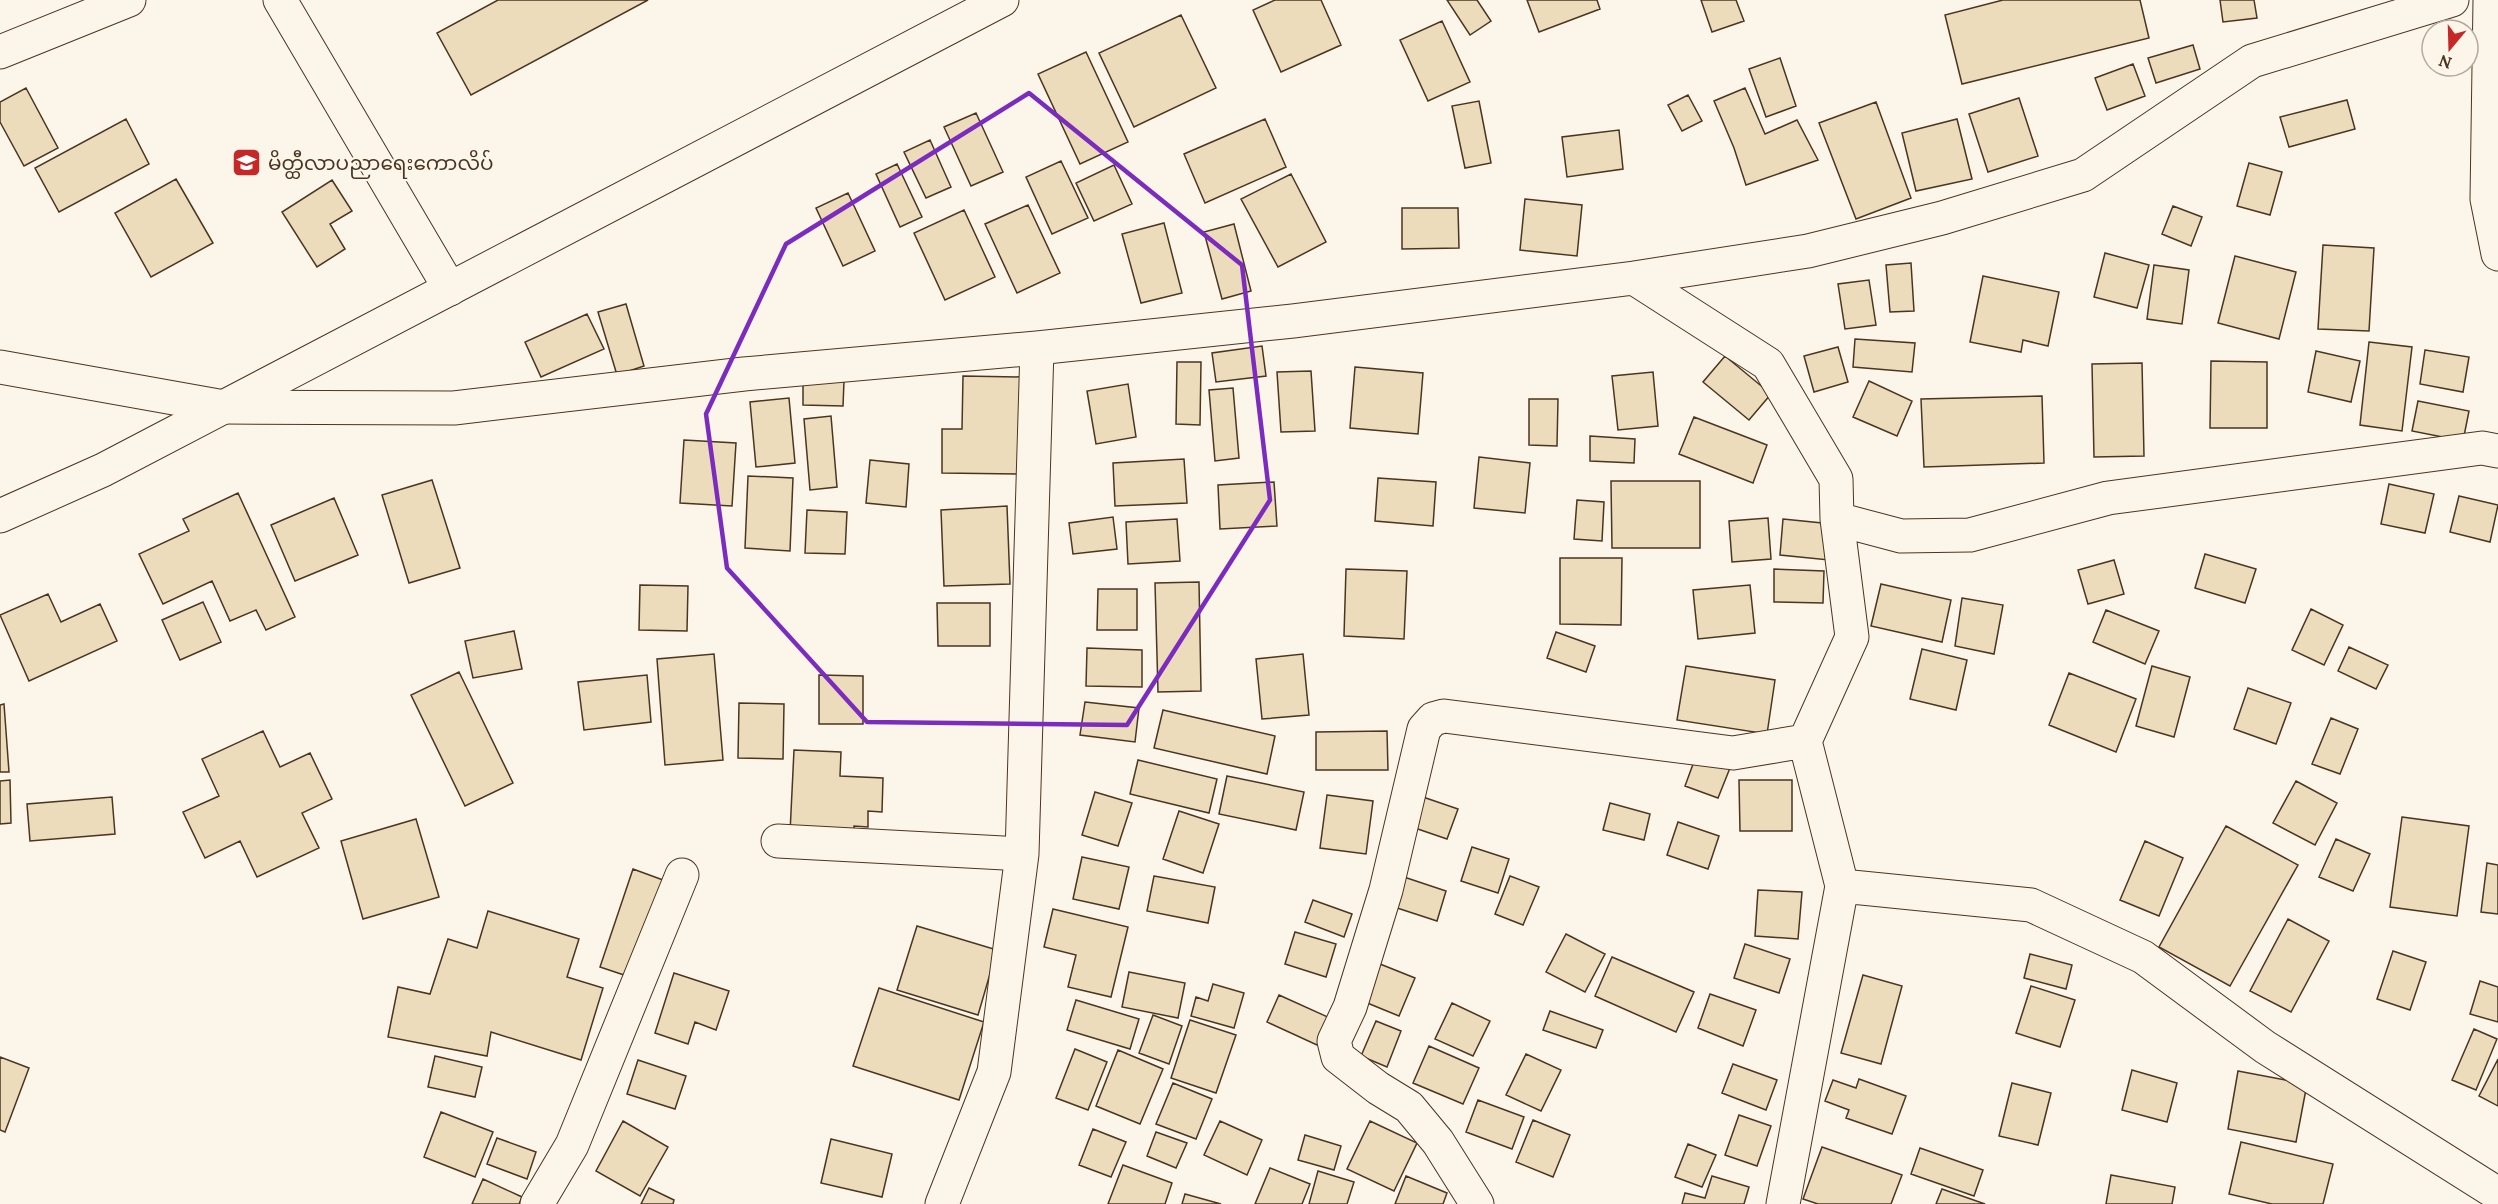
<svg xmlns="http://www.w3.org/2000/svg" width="2498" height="1204" viewBox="0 0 2498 1204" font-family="Lora,'Noto Sans Myanmar',serif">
  <rect width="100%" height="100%" fill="#fbf6e9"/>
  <path fill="#ecdcbc" stroke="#4a3520" stroke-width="1.5" d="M498,0H648L471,95L437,33Z
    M1275,0H1321L1341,45L1281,72L1253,10Z
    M1447,0H1477L1491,21L1470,35Z
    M1527,0H1597L1600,9L1539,32Z
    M1701,0H1736L1744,21L1712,32Z
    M2003,0H2140L2149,38L1962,84L1945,15Z
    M2220,0H2254L2257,18L2223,22Z
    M1181,15L1216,88L1134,127L1099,53Z
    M1442,21L1470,82L1428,101L1400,40Z
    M2193,45L2200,69L2156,83L2148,58Z
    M1086,52L1128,142L1080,164L1038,74Z
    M1780,58L1796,106L1766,117L1749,69Z
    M2133,64L2145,96L2107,110L2095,78Z
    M26,88L58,148L24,166L0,122V102Z
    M1745,88L1765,134L1797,120L1818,160L1746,185L1734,148L1714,101Z
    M1688,95L1702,121L1682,131L1668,105Z
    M2019,98L2038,156L1988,172L1969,114Z
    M2347,100L2355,129L2289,147L2280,117Z
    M1479,101L1491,163L1465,168L1452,106Z
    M1876,102L1911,198L1856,219L1819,123Z
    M976,113L1003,172L971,186L944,127Z
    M126,119L149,164L59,212L35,168Z
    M1265,119L1286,167L1205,203L1184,154Z
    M1957,119L1972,179L1916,191L1902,133Z
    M1619,130L1623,169L1567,177L1562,137Z
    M930,140L951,187L926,198L904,152Z
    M1061,161L1088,218L1052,234L1026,177Z
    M2249,163L2282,172L2270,215L2237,206Z
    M897,164L922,217L900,227L876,174Z
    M1114,165L1132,204L1094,221L1076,183Z
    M1291,174L1326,242L1278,267L1241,199Z
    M176,179L213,243L151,277L115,213Z
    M332,180L352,211L330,224L345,249L317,267L282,212Z
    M848,193L875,251L843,266L816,208Z
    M1525,199L1582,205L1577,256L1520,250Z
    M1028,205L1060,273L1017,293L985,224Z
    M2173,206L2202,217L2191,246L2162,234Z
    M1402,208H1458L1459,248L1402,249Z
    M964,210L995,277L945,300L914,233Z
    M1164,223L1182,293L1141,303L1122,234Z
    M1234,224L1251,291L1222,299L1204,232Z
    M2323,245L2374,248L2369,331L2318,329Z
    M2105,253L2149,265L2137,308L2094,297Z
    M2235,256L2296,272L2279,339L2218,323Z
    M1911,263L1914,311L1890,312L1886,265Z
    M2154,265L2189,270L2182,324L2147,319Z
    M1983,276L2059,292L2048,346L2023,340L2021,352L1970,342Z
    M1869,280L1876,325L1845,329L1838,284Z
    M626,304L644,366L617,375L598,312Z
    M587,314L604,349L541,377L525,342Z
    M1855,339L1915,343L1912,372L1853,367Z
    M2369,342L2412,347L2402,431L2360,425Z
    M1262,346L1266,376L1216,382L1212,353Z
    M1838,347L1848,382L1814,392L1804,356Z
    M2425,350L2469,357L2463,392L2420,384Z
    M2316,351L2360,361L2351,402L2308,392Z
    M1725,356L1771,394L1749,420L1703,382Z
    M2211,361L2267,362V428H2210Z
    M1177,362H1201L1200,425L1176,424Z
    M2142,363L2144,456L2094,457L2092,364Z
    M1355,367L1423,373L1418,434L1350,428Z
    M1311,371L1315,431L1281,432L1277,372Z
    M1653,372L1658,426L1618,430L1612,376Z
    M963,376L1025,377V474L942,473V429H962Z
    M803,380L844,381L843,406L803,405Z
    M1869,381L1912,401L1897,436L1853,417Z
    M1128,384L1136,437L1096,444L1087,391Z
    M1233,388L1239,458L1215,461L1209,390Z
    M2042,396L2044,463L1924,467L1921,399Z
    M789,398L795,463L756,467L750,402Z
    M1529,399H1558L1557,446L1529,445Z
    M2418,401L2469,411L2463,441L2412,431Z
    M831,416L837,487L810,490L804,419Z
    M1694,417L1767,445L1753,483L1679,454Z
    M1590,436L1635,439L1634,463L1590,461Z
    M684,440L736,443L732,506L680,503Z
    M1479,457L1530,463L1525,513L1474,508Z
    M1184,459L1187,503L1115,506L1113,463Z
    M870,460L909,464L906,507L866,503Z
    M748,476L793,478L790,551L745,548Z
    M1378,478L1436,482L1433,526L1375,521Z
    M432,480L460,568L409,583L382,495Z
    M1611,481H1700V548H1612Z
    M1274,482L1277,526L1220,529L1218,485Z
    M2389,484L2434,494L2425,533L2381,524Z
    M238,493L295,617L266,630L256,610L230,621L212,581L163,604L139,554L189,531L183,519Z
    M2459,496L2498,505L2490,542L2450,532Z
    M334,498L358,555L295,581L271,525Z
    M1577,500L1604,502L1602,541L1574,539Z
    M1007,506L1010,584L944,586L941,510Z
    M807,510L847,512L845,554L805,553Z
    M1113,517L1117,549L1073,554L1069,523Z
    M1768,518L1771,559L1732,562L1729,521Z
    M1177,519L1180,561L1128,564L1126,522Z
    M1783,519L1832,524L1829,560L1780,555Z
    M2205,554L2256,569L2245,603L2195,588Z
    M1560,558H1622L1621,625L1560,624Z
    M2114,560L2124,594L2088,604L2078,570Z
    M1346,569L1407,571L1404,639L1344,636Z
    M1774,569L1824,571L1823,603L1774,602Z
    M1199,582L1201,691L1158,692L1155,583Z
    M1881,584L1951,600L1942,642L1871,626Z
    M640,585L688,586L687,631L639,630Z
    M1750,585L1755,633L1698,639L1693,590Z
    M1098,589H1137V630H1097Z
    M48,594L61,622L100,604L117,641L29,681L0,615Z
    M1962,598L2003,605L1994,654L1955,646Z
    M203,602L221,642L180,660L162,620Z
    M937,603H990V646H938Z
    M2311,609L2343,625L2324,665L2292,650Z
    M2106,610L2159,631L2145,664L2093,642Z
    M514,631L522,669L473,678L465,641Z
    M1556,632L1595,646L1586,672L1547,658Z
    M2349,647L2388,665L2376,689L2338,671Z
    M1087,648L1142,650V687L1086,686Z
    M1922,649L1967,660L1956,710L1910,699Z
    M714,654L723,760L665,765L657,659Z
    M1303,654L1309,715L1262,719L1256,659Z
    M1686,666L1775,680L1767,734L1677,720Z
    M2152,666L2190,677L2174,737L2136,726Z
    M459,672L513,783L465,806L411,695Z
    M2069,673L2136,699L2116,752L2049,725Z
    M647,675L651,722L584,730L578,682Z
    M819,675L863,676V724H819Z
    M2248,688L2291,703L2276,744L2234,729Z
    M1085,702L1139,708L1135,742L1080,735Z
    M739,703L784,704L783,759L738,758Z
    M4,704L9,772H0V705Z
    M1163,710L1275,736L1267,774L1154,748Z
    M2331,718L2358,729L2340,774L2312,764Z
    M263,731L280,767L310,753L332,799L302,813L319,848L257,877L240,841L205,858L183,812L219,796L202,759Z
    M1387,731L1388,770H1316V732Z
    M794,750L841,752L840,776L883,778L882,812L868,811V827L854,826V836L790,833Z
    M1696,756L1730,768L1718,798L1685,786Z
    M1138,760L1217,779L1209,813L1130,794Z
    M1227,776L1304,792L1296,830L1219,814Z
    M10,780L11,823L0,824V781Z
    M1739,780H1792V831H1740Z
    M2296,781L2337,803L2315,845L2273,823Z
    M1095,792L1132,803L1118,846L1082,835Z
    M1327,795L1373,801L1366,854L1320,848Z
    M1420,796L1458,809L1447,839L1409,826Z
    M112,797L115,834L30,841L27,804Z
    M1610,803L1650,814L1644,840L1603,830Z
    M1179,811L1219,824L1203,873L1163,859Z
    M2402,817L2469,826L2457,916L2390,907Z
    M416,819L439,897L363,919L341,841Z
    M1678,822L1719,836L1708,869L1667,855Z
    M2226,826L2298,865L2230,986L2159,947Z
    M2336,839L2370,854L2353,891L2319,877Z
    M2145,841L2183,858L2159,916L2120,900Z
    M1472,847L1509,859L1498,893L1461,881Z
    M1082,857L1129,867L1119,909L1073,899Z
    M2487,863L2498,865V914L2481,912Z
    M633,869L663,880L630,977L600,967Z
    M1154,876L1215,887L1208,923L1147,911Z
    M1401,876L1446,891L1437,921L1391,906Z
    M1510,876L1539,887L1523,925L1495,914Z
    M1758,890L1802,892L1798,939L1755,936Z
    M1313,900L1352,914L1344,937L1305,922Z
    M1053,909L1128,927L1111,997L1068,987L1076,955L1044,947Z
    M488,911L579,939L567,977L603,988L581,1060L491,1032L487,1056L388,1037L398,987L430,994L448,939L477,948Z
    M2288,919L2329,941L2291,1012L2250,991Z
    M917,926L997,950L978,1015L897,990Z
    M1295,932L1336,944L1326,977L1285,964Z
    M1566,934L1605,954L1585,992L1546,972Z
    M1745,944L1790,959L1779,993L1734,978Z
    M2393,951L2426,962L2410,1010L2377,999Z
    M2030,954L2072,965L2066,989L2024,978Z
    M1612,957L1694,992L1676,1032L1595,996Z
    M1375,962L1415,978L1399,1016L1360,1000Z
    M1129,972L1185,983L1178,1018L1122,1007Z
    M674,973L729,991L716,1030L695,1022L688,1044L655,1033Z
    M1863,975L1902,986L1881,1064L1841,1053Z
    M2480,981L2498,987V1022L2470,1014Z
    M1213,984L1244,993L1234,1028L1191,1016L1196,997L1208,1001Z
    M2031,986L2075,1000L2060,1047L2016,1033Z
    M879,988L984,1022L959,1100L853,1066Z
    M1710,994L1756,1010L1743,1046L1698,1028Z
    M1279,995L1330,1018L1317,1045L1267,1022Z
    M1076,1000L1139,1019L1130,1049L1067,1030Z
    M1452,1003L1490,1021L1473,1056L1435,1039Z
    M1550,1011L1603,1030L1596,1048L1543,1030Z
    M1153,1015L1182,1026L1169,1064L1139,1053Z
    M1190,1020L1236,1035L1216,1093L1171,1078Z
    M1376,1021L1401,1031L1387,1067L1361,1056Z
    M2474,1029L2497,1039L2476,1090L2452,1080Z
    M1429,1046L1479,1068L1463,1104L1413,1083Z
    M1075,1049L1107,1062L1088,1110L1056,1098Z
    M1118,1050L1163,1069L1140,1124L1096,1106Z
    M1526,1054L1561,1070L1541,1111L1506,1095Z
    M435,1056L482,1067L475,1097L428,1087Z
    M0,1057L29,1068L5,1132L0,1130Z
    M2498,1059V1106L2479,1096Z
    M638,1060L686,1076L675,1109L627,1094Z
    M1733,1064L1777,1080L1766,1110L1722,1093Z
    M2132,1070L2177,1083L2167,1122L2122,1110Z
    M2238,1071L2307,1084L2296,1142L2228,1129Z
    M1859,1079L1906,1096L1892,1134L1846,1118L1849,1110L1825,1101L1833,1080L1856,1088Z
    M1173,1083L1212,1099L1196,1139L1156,1124Z
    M2012,1083L2051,1093L2038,1145L1999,1136Z
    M1478,1100L1524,1117L1512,1149L1466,1132Z
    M441,1112L493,1132L475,1177L424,1157Z
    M1739,1115L1771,1126L1757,1166L1725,1155Z
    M1533,1120L1570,1135L1553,1177L1516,1162Z
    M623,1121L668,1147L640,1196L596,1171Z
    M1220,1121L1262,1140L1247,1175L1204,1155Z
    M1370,1121L1417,1143L1394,1191L1347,1169Z
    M1093,1129L1126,1142L1111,1177L1079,1165Z
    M1156,1132L1187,1143L1176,1168L1147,1156Z
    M1305,1135L1341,1146L1334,1170L1298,1160Z
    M497,1138L536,1152L527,1179L487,1164Z
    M831,1139L892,1154L882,1197L821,1183Z
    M2241,1142L2333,1164L2323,1204H2272L2229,1194Z
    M1688,1144L1716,1155L1702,1187L1675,1177Z
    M1822,1147L1902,1175L1891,1204H1818L1803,1199Z
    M1920,1148L1983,1170L1974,1196L1911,1174Z
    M1123,1165L1172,1183L1165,1204H1108Z
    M1270,1168L1310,1184L1302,1204H1255Z
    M1318,1171L1354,1182L1347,1204H1309Z
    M2111,1175L2175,1187L2172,1204H2106Z
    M1406,1176L1447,1193L1443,1204H1395Z
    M1712,1176L1749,1187L1744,1204H1682L1685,1193L1705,1198Z
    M483,1179L522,1197L519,1204H472Z
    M649,1188L674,1200L673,1204H641Z
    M1942,1189L1985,1204H1936Z
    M1185,1194L1221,1204H1182Z"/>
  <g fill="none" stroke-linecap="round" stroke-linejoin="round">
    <defs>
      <path id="street" d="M280,0L450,289
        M2490,0L2487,199L2498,254
        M0,52L129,0
        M1634,278L1808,251L1942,218L2083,175L2252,61L2452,0
        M0,367L224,407L454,408L744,374L1037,348L1293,321L1634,278L1768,364L1836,479L1837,519L1852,637L1805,741L1842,886L1783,1204
        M1837,519L1901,536L1970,535L2108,498L2482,448L2498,451
        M778,841L1022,854
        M1842,886L2031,905L2143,957L2265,1047L2498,1194
        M537,1204L572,1145L682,875
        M942,1204L994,1072L1022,854L1037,348
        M1477,1204L1438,1142L1409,1107L1378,1088L1338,1057L1334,1041L1350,1007L1386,890L1424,729L1433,719L1444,716L1733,753L1805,741"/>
      <path id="highway" d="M0,516L103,470L1002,0"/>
    </defs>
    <use href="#street" stroke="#4a3520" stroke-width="35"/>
    <use href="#highway" stroke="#4a3520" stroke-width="35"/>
    <use href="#street" stroke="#fbf6e9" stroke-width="33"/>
    <use href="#highway" stroke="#fbf6e9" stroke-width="33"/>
  </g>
  <path fill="none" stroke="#7b2cbf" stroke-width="4.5" stroke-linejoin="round" d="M1029,93L1242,265L1270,500L1127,725L867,722L727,568L706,414L786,244Z"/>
  <defs>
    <symbol id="university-square" viewBox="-11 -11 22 22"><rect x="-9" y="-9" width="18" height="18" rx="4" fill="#c62828" stroke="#fbf6e9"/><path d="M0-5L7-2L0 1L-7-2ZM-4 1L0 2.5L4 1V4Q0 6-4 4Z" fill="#fff"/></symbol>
  </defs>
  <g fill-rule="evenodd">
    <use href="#university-square" x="230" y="146" width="33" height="33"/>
  </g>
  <g text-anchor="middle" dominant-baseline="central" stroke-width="4.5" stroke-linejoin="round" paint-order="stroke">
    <g font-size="20" fill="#4a3520" stroke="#fbf6e9" text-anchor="start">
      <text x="268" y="162">မိတ္ထီလာပညာရေးကောလိပ်</text>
    </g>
  </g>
  <g transform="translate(2450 48) rotate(199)"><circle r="28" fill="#fbf6e9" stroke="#b4a999" stroke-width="1.5"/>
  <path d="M0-4.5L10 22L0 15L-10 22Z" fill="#c62828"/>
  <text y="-9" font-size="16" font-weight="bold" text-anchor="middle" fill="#4a3520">N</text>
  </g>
</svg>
